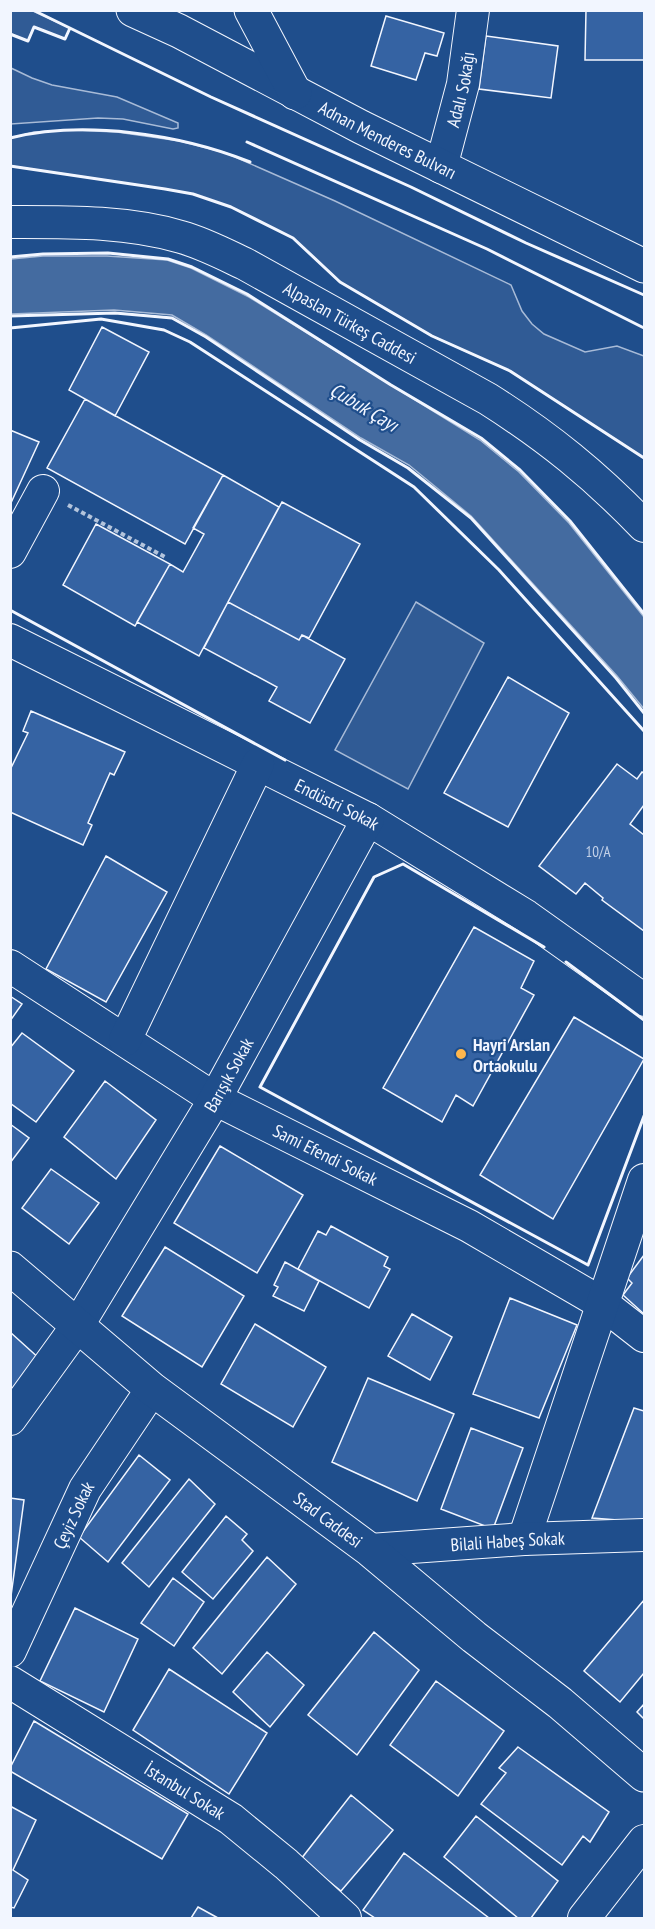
<svg xmlns="http://www.w3.org/2000/svg" width="655" height="1929" viewBox="0 0 655 1929" font-family="'PT Sans Narrow',sans-serif">
  <rect width="100%" height="100%" fill="#1f4e8c"/>
  <path fill="#305b95" stroke="#a8bbd7" stroke-width="1.5" d="M11,10L33,11L70,28L65,39L34,27L28,41L11,34Z
    M11,68L32,78L52,85L117,97L178,123V128L173,129L123,119L98,118L11,124Z
    M71,130L117,132L180,141L226,153L335,201L511,285L522,311L532,324L544,334L585,352L617,346L644,356V458L510,371L432,336L340,282L293,238L231,207L193,194L165,189L11,166V138L34,132Z
    M416,602L484,643L408,789L335,750Z"/>
  <path fill="#446ba0" stroke="#a8bbd7" stroke-width="1.5" d="M43,256H107L167,260L191,268L249,297L480,440L519,472L569,523L644,617V709L617,676L471,516L409,465L361,438L206,335L172,315L114,310L11,314V259Z"/>
  <path fill="#3563a3" stroke="#f2f6ff" stroke-width="1.5" d="M586,10H644V60H585Z
    M386,16L444,33L437,56L425,53L416,80L371,66Z
    M486,36L558,46L551,98L479,89Z
    M102,327L149,352L115,416L69,390Z
    M85,399L223,475L185,544L47,468Z
    M10,430L39,442L10,505Z
    M223,475L279,507L199,656L137,622L170,564L183,572L204,534L193,528Z
    M282,502L360,544L309,638L302,635L299,640L228,602Z
    M96,524L170,564L135,626L63,585Z
    M228,602L299,640L302,635L345,659L310,723L269,701L277,687L204,648Z
    M508,677L569,713L508,827L444,793Z
    M31,711L125,752L114,775L110,773L88,823L92,825L83,845L10,812V770L28,733L23,731Z
    M617,764L637,779L642,772L644,773V805L630,824L644,835V931L602,900L603,898L585,883L576,894L539,866Z
    M106,856L167,892L106,1002L46,969Z
    M474,927L534,961L521,988L534,995L473,1106L456,1095L442,1122L383,1088Z
    M10,996L22,1004L10,1021Z
    M574,1017L644,1059L553,1219L480,1175Z
    M22,1033L74,1071L36,1122L10,1103V1048Z
    M105,1081L156,1120L116,1179L64,1137Z
    M10,1124L29,1138L10,1163Z
    M220,1146L303,1195L257,1273L174,1223Z
    M51,1169L99,1203L69,1244L22,1208Z
    M331,1226L388,1257L384,1266L390,1269L369,1308L298,1269L318,1231L326,1235Z
    M165,1247L244,1296L202,1367L122,1316Z
    M644,1255V1314L623,1295L632,1283L627,1278Z
    M285,1262L319,1281L304,1311L273,1296L278,1287L274,1285Z
    M510,1298L577,1325L539,1418L473,1394Z
    M412,1314L452,1337L430,1380L388,1356Z
    M255,1324L326,1367L293,1427L221,1384Z
    M10,1332L41,1360L10,1395Z
    M368,1378L454,1414L417,1501L332,1462Z
    M634,1408L644,1411V1522L592,1518Z
    M471,1428L523,1448L493,1529L441,1509Z
    M139,1455L170,1480L108,1562L79,1537Z
    M189,1479L215,1504L149,1587L122,1563Z
    M10,1498L24,1500L11,1596H10Z
    M226,1516L247,1534L242,1540L253,1551L213,1599L182,1572Z
    M267,1557L296,1584L222,1674L193,1648Z
    M173,1578L204,1602L174,1646L141,1623Z
    M644,1600V1673L620,1702L584,1671Z
    M75,1608L138,1639L104,1712L40,1681Z
    M374,1632L419,1670L357,1755L308,1715Z
    M267,1652L304,1685L270,1727L233,1692Z
    M169,1669L267,1733L229,1794L133,1730Z
    M436,1681L504,1731L458,1796L390,1745Z
    M644,1704V1719L637,1712Z
    M34,1721L188,1814L162,1859L10,1771V1768Z
    M518,1747L609,1812L590,1842L583,1836L562,1865L481,1804L506,1773L499,1768Z
    M351,1795L393,1830L341,1891L301,1859Z
    M10,1806L36,1820L13,1870L28,1880L14,1908L10,1907Z
    M476,1816L558,1881L531,1918H518L444,1857Z
    M404,1853L489,1918H375L363,1910Z
    M198,1907L218,1918H191Z"/>
  <g fill="none" stroke-linecap="round" stroke-linejoin="round">
    <defs>
      <g id="minor">
        <path id="s1" d="M441,167L463,84L473,10"/>
        <path id="s2" d="M10,222C67,222 127,221 181,237C203,243 224,254 245,264L488,399C548,437 595,475 644,526"/>
        <path d="M10,552L43,491"/>
        <path id="s3" d="M10,640L368,819L526,916L644,1000"/>
        <path id="s4" d="M10,966L215,1099L469,1226L603,1304L644,1336"/>
        <path d="M125,1040L258,764"/>
        <path id="s5" d="M10,1419L78,1325L215,1099L368,819"/>
        <path d="M524,1539L644,1180"/>
        <path id="s6" d="M370,1550L524,1539L644,1535"/>
        <path id="s7" d="M10,1651L85,1489L152,1389"/>
        <path id="s8" d="M10,1682L231,1819L286,1864L345,1918"/>
        <path d="M584,1918L644,1841"/>
      </g>
      <g id="major">
        <path id="s9" d="M133,10L179,31L361,127L644,266"/>
        <path d="M251,10L295,93"/>
        <path id="s10" d="M10,1268L152,1389L370,1550L474,1637L560,1703L644,1775"/>
      </g>
    </defs>
    <use href="#minor" stroke="#f2f6ff" stroke-width="34"/>
    <use href="#major" stroke="#f2f6ff" stroke-width="35"/>
    <path stroke="#b3c4dc" stroke-width="4" stroke-dasharray="4.5 3" stroke-linecap="butt" d="M68,505L165,557"/>
    <use href="#minor" stroke="#1f4e8c" stroke-width="32"/>
    <use href="#major" stroke="#1f4e8c" stroke-width="33"/>
    <path stroke="#f2f6ff" stroke-width="3" d="M33,10L211,97L411,187L526,243L644,295
      M10,34L28,41L34,27L65,39L70,28
      M10,138C84,120 180,134 250,162
      M247,142L487,249L644,328
      M10,166L165,189L193,194L231,207L293,238L340,282L432,336L510,371L644,458
      M10,257L43,254L108,253L168,259L192,267L247,294L391,385L481,438L520,470L570,521L644,614
      M10,316L115,313L172,318L206,337L360,440L408,468L471,518L616,678L644,713
      M10,328L101,319L164,330L190,342L414,487L499,570L644,731
      M10,610L285,760
      M544,947L403,864L374,877L260,1087L588,1265L644,1116
      M566,962L644,1020"/>
  </g>
  <circle fill="#ffb74d" stroke="#1f4e8c" stroke-width="2" cx="461" cy="1054" r="6"/>
  <g text-anchor="middle" dominant-baseline="central" stroke-width="4.5" stroke-linejoin="round" paint-order="stroke">
    <g font-size="15" fill="#c3d1e8">
      <text x="598" y="851">10/A</text>
    </g>
    <g font-size="18" fill="#f2f6ff" stroke="#1f4e8c">
      <text stroke="none"><textPath href="#s1" startOffset="80">Adalı Sokağı</textPath></text>
      <text stroke="none"><textPath href="#s9" startOffset="286">Adnan Menderes Bulvarı</textPath></text>
      <text stroke="none"><textPath href="#s2" startOffset="362">Alpaslan Türkeş Caddesi</textPath></text>
      <text stroke="none"><textPath href="#s3" startOffset="366">Endüstri Sokak</textPath></text>
      <text stroke="none"><textPath href="#s5" startOffset="408">Barışık Sokak</textPath></text>
      <text stroke="none"><textPath href="#s4" startOffset="368">Sami Efendi Sokak</textPath></text>
      <text stroke="none"><textPath href="#s7" startOffset="150">Çeyiz Sokak</textPath></text>
      <text stroke="none"><textPath href="#s10" startOffset="406">Stad Caddesi</textPath></text>
      <text stroke="none"><textPath href="#s6" startOffset="138">Bilali Habeş Sokak</textPath></text>
      <text stroke="none"><textPath href="#s8" startOffset="206">İstanbul Sokak</textPath></text>
    </g>
    <g font-size="18" font-weight="bold" fill="#f2f6ff" stroke="#1f4e8c" text-anchor="start">
      <text x="473" y="1044">Hayri Arslan<tspan x="473" dy="21">Ortaokulu</tspan></text>
    </g>
    <g font-size="20" font-style="italic" fill="#f2f6ff" stroke="#1f4e8c">
      <text transform="translate(364 407) rotate(31)">Çubuk Çayı</text>
    </g>
  </g>
  <rect width="655" height="1929" fill="none" stroke="#f2f6ff" stroke-width="24"/>
</svg>
